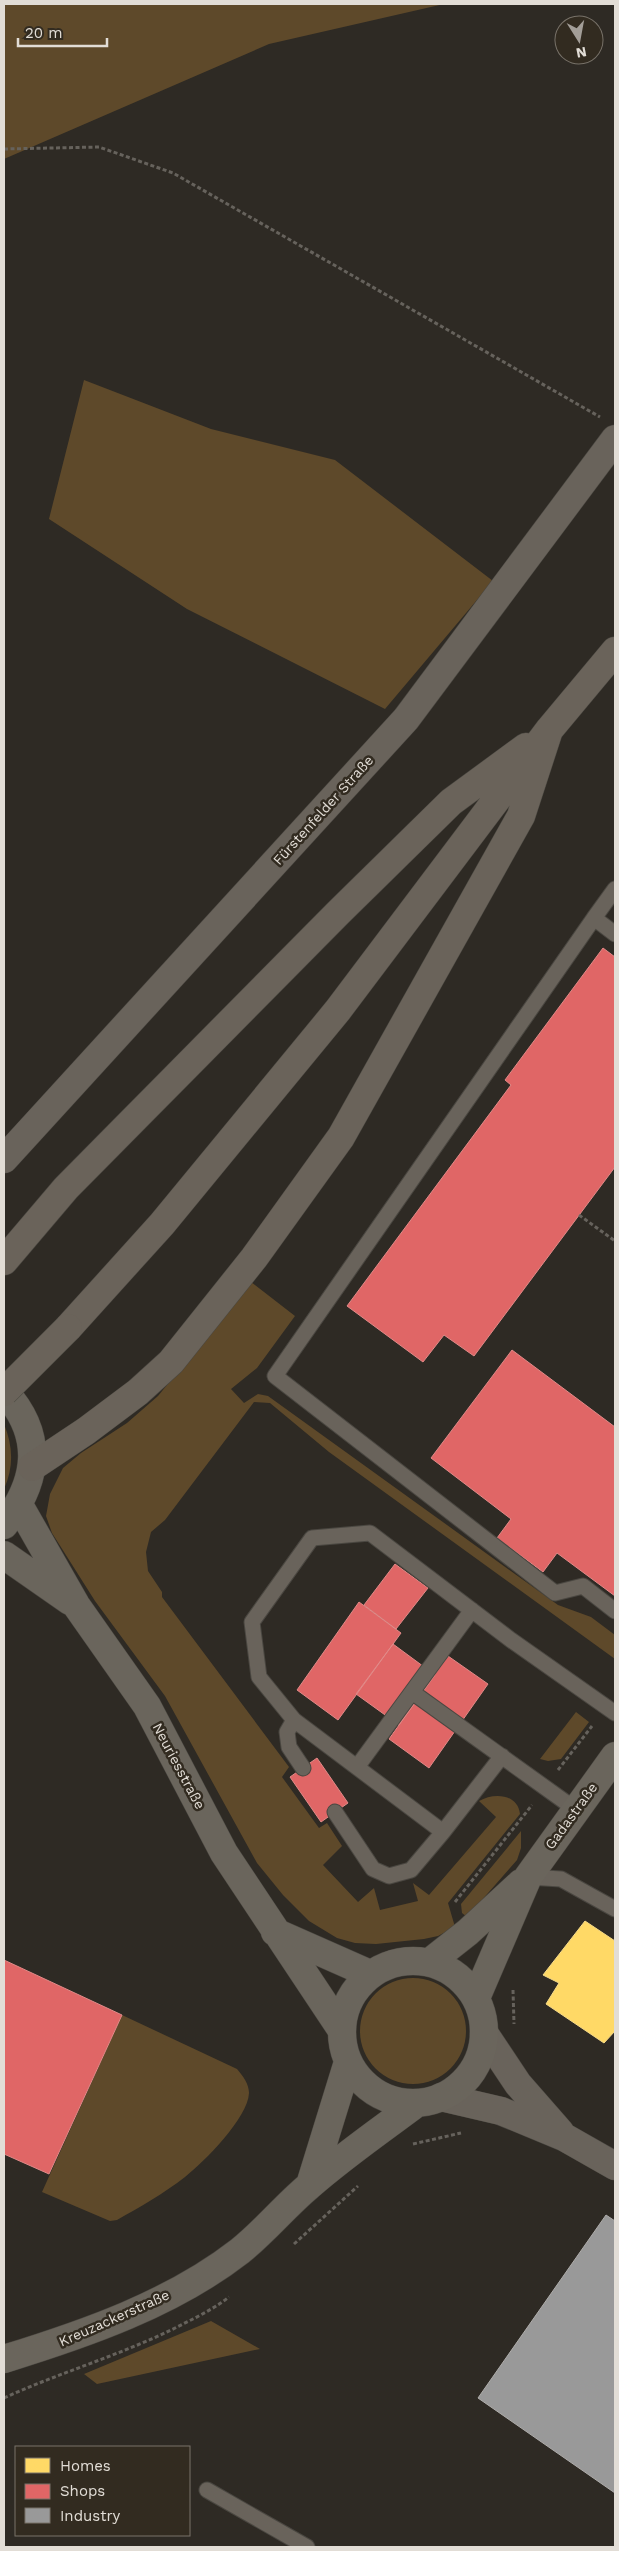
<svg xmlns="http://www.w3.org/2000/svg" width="619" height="2551" viewBox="0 0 619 2551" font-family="'Work Sans',sans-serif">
  <rect width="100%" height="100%" fill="#2e2a24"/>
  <path fill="#5e492a" d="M4,4H444L269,44L4,159Z
    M84,380L211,429L335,460L493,581L385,709L187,609L49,519Z
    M251,1282L295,1316L257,1368L231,1389L244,1403L258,1394L268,1396L558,1605L591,1617L615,1635V1659L329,1452L270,1403L254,1402L165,1520L151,1532L146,1552L148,1571L162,1592V1597L289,1767L282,1777L319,1828L327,1823L342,1846L323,1865L358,1902L374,1888L380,1910L418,1901L413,1883L429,1895L496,1817L479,1801C494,1792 518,1794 520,1814L448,1903L455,1927L438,1936L424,1939L376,1944L355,1943L337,1938L309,1921L283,1895L257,1863L165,1696L95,1601L52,1533L46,1516L50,1494L63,1468L81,1453L127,1423L158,1396Z
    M4,1424C13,1446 14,1467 4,1489Z
    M576,1712L589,1722L561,1759L548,1761L540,1759Z
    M521,1831V1848L517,1860L467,1917L462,1913L461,1904Z
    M360 2031a53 53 0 1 1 106 0a53 53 0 1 1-106 0Z
    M122,2015L237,2069C243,2076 249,2084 249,2093C248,2118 204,2162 185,2177C163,2194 140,2207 117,2220L110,2221L42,2192Z
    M211,2321L260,2349L97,2384L84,2374Z"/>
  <path fill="#ffd966" stroke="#f6da88" d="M585,1921L615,1941V2031L604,2043L546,2004L559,1983L543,1975Z"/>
  <path fill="#e06666" stroke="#e18a88" d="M603,948L615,957V1167L474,1356L444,1335L423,1362L347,1306L511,1085L505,1080Z
    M512,1350L615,1427V1596L557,1553L543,1572L497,1538L511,1519L431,1458Z
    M395,1564L428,1588L396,1629L364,1605Z
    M359,1602L401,1633L338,1720L297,1690Z
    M393,1644L435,1675L399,1725L356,1694Z
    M448,1656L488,1684L429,1768L389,1739Z
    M317,1758L348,1803L321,1822L290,1777Z
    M4,1960L122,2015L49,2174L4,2154Z"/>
  <path fill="#999" stroke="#afadab" d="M606,2215L615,2221V2493L478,2398Z"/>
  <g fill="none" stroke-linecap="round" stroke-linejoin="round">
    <defs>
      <path id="lane" d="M594,918L615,889
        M615,934L594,918L275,1376L555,1593L583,1586L615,1611
        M412,1692L575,1809
        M294,1720L287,1732L289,1747L303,1768
        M502,1756L443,1832L294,1720L259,1677L252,1622L312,1538L370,1533L511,1640L615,1713
        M357,1767L472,1610
        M335,1812L373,1869L389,1876L411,1870L443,1832
        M528,1877L561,1879L615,1909
        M207,2490L307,2547"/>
      <path id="street" d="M4,1159L406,719L615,439
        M484,2033L518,2084L560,2132
        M441,2097L501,2111L564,2137L615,2166"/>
      <path id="secondary" d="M4,1391C44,1435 39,1480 4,1525
        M19,1505L76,1605L147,1706L224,1853L341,2029
        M4,1555L70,1601
        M275,1932L370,1974
        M342 2032a71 71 0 1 1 142 0a71 71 0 1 1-142 0Z
        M430,1962L468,1932L521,1883
        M476,1998L528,1877L615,1756
        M310,2185L348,2062
        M4,2359C85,2334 172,2304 240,2251C265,2231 285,2206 309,2186C343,2156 381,2130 417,2103"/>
      <path id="primary" d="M4,1261L66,1188L338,913L451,802L526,747
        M68,1328L162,1224L338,1010L549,730L615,651
        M32,1467L86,1431L138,1392L171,1362L254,1258L341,1137L521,816L549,730"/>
    </defs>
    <use href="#lane" stroke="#4a4741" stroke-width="17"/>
    <use href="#street" stroke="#4a4741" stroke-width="29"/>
    <use href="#secondary" stroke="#4a4741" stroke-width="29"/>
    <use href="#primary" stroke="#4a4741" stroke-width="29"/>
    <path stroke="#66625c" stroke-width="3" stroke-dasharray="4 2.5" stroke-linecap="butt" d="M4,149L99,147L173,173L600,417
      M579,1215L615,1241
      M558,1770L592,1726
      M455,1902L532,1805
      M513,1990L514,2024
      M413,2144L461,2133
      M294,2244L358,2186
      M4,2398C63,2371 125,2354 183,2324C199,2316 215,2308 229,2297"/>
    <use href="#lane" stroke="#69635b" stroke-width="15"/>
    <use href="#street" stroke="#69635b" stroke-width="28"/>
    <use href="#secondary" stroke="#6a655c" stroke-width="28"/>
    <use href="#primary" stroke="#6a635a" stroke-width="28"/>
    <defs>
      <path id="primary-bridge" d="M4,1392L68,1328"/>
    </defs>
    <use href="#primary-bridge" stroke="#4a4741" stroke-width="29" stroke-linecap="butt"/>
    <use href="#primary-bridge" stroke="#6a635a" stroke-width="28"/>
  </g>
  <g text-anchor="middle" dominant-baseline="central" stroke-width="5" stroke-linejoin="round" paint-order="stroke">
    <g font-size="14" fill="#e2ddd6" stroke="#322b20">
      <text transform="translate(323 810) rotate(-48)">Fürstenfelder Straße</text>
      <text transform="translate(179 1766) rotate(62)">Neuriesstraße</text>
      <text transform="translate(571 1816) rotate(-54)">Gadastraße</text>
      <text transform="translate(114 2318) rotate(-24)">Kreuzackerstraße</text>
    </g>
  </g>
  <rect width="619" height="2551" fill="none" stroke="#e2ddd6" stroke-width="10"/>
  <rect x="15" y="2446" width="175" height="90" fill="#322b20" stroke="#787269"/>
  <rect x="25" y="2458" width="25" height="15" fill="#ffd966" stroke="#787269"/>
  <text x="60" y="2471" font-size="15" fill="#e2ddd6">Homes</text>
  <rect x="25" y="2484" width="25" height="15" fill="#e06666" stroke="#787269"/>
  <text x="60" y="2496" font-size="15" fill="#e2ddd6">Shops</text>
  <rect x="25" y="2508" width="25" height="15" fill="#999999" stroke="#787269"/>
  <text x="60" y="2521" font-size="15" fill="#e2ddd6">Industry</text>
  <g transform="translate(579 40) rotate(169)"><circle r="24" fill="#322b20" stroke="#787269"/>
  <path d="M0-4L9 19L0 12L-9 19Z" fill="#a39e98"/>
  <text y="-8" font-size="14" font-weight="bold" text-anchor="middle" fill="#e2ddd6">N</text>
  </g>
  <path d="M18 38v8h89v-8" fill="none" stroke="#e2ddd6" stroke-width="2.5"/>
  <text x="25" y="38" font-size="15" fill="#e2ddd6" stroke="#322b20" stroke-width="4" paint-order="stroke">20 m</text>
</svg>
